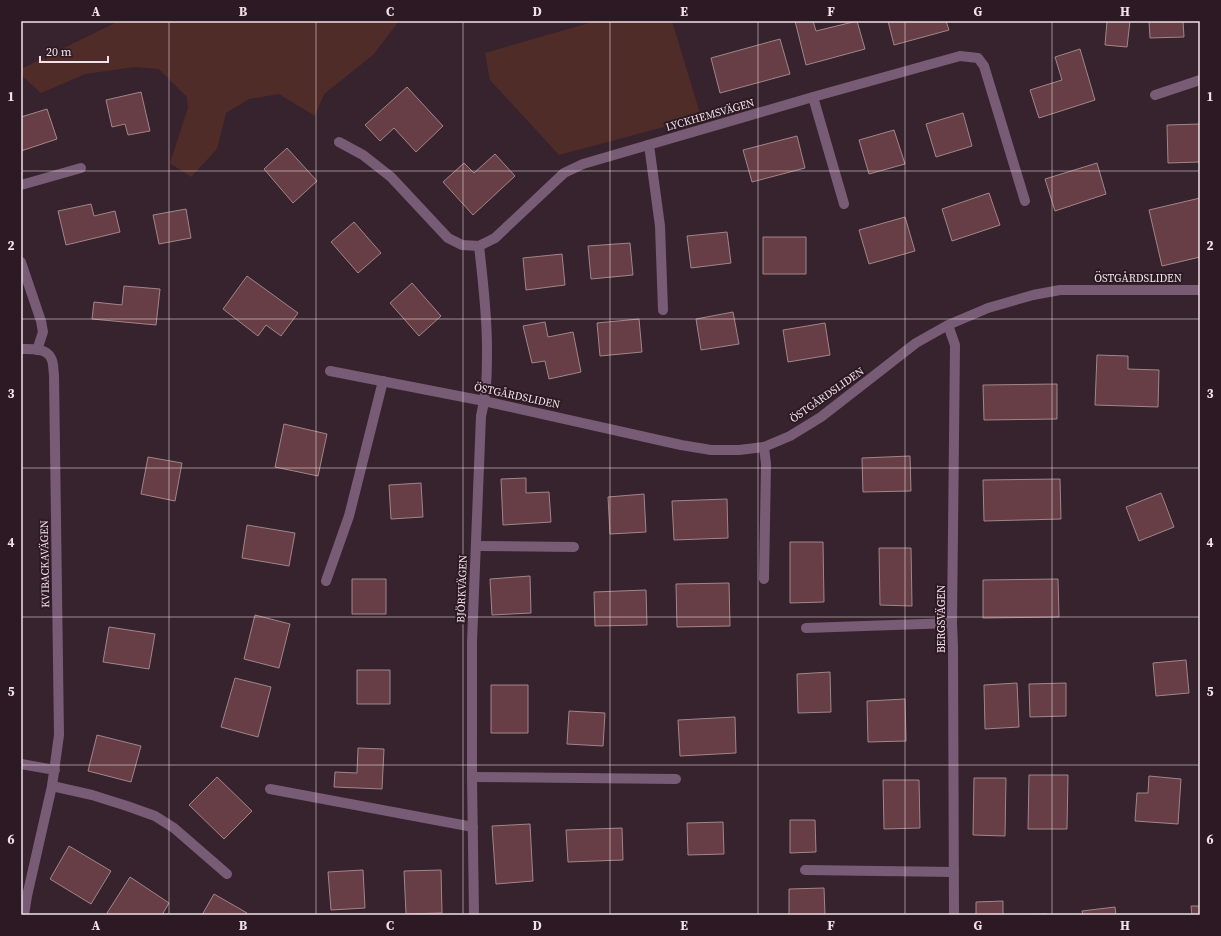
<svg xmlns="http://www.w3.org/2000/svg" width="1221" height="936" viewBox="0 0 1221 936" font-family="'Source Serif 4',serif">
  <rect width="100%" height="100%" fill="#37232d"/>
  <path fill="#502c29" d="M119,21H399L373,55L324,94L315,116L279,94L249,99L226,113L217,149L191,177L170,163L188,108L187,97L159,69L134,67L85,74L41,93L21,75V69Z
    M596,21H672L701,117L559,155L490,80L485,53Z"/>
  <path fill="#673e46" stroke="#a1858a" d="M795,21H813L816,31L857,21L865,49L806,65Z
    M888,21H946L949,30L894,45Z
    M1107,21H1130L1127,47L1105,45Z
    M1149,21H1183L1184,37L1150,38Z
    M780,39L790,74L720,93L711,58Z
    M1080,49L1095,100L1039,118L1030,90L1062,80L1055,57Z
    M407,87L443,126L416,152L394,128L380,141L365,125Z
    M141,92L150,131L128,135L125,124L112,127L106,100Z
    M47,109L57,139L21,151V117Z
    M963,113L972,146L936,157L926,124Z
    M1200,124V162L1168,163L1167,125Z
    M894,130L905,164L869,174L859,140Z
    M797,136L805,168L752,182L743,150Z
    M287,148L317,181L293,203L264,169Z
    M495,154L515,176L473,215L443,182L464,163L474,173Z
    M1097,163L1106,194L1055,211L1045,179Z
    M989,193L1000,225L952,241L942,209Z
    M1200,198V257L1162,266L1149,210Z
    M91,204L94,216L115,211L120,232L66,245L58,211Z
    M186,209L191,238L159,244L153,215Z
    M905,217L915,251L869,264L859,230Z
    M354,222L381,253L358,273L331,242Z
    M727,232L731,263L691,268L687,236Z
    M763,237H806V274H763Z
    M630,243L633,275L591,279L588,246Z
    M562,254L565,285L526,290L523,258Z
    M247,276L298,313L281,336L266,325L258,336L223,309Z
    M412,283L441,316L419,336L390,303Z
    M124,286L160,289L156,325L92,319L94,302L122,305Z
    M733,312L739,344L701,350L696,319Z
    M639,319L642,352L600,356L597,323Z
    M545,322L548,337L573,332L581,372L549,379L545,361L532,363L523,326Z
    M825,323L830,355L788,362L783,330Z
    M1097,355L1128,356V369L1159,370L1158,407L1095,405Z
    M1057,384V419L984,420L983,385Z
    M284,424L327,434L318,476L275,467Z
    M910,456L911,491L863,492L862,458Z
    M148,457L182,463L175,501L141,494Z
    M526,478V493L549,492L551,522L503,525L501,479Z
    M1060,479L1061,519L984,521L983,480Z
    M421,483L423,517L391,519L389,485Z
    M1161,493L1174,527L1139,541L1126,507Z
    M644,494L646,532L610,534L608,497Z
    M727,499L728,538L674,540L672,501Z
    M247,525L295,533L289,566L242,558Z
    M790,542H823L824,602L790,603Z
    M879,548H911L912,606L880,605Z
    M530,576L531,613L492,615L490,579Z
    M352,579H386V614H352Z
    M1058,579L1059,617L983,618V580Z
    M729,583L730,626L677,627L676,584Z
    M646,590L647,625L595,626L594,592Z
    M255,615L290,624L279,668L244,659Z
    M109,627L155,634L149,669L103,662Z
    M1186,660L1189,693L1156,696L1153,663Z
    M357,670H390V704H357Z
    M830,672L831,712L798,713L797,674Z
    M235,678L271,687L258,737L221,727Z
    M1017,683L1019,727L985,729L984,685Z
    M1066,683V716L1030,717L1029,684Z
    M491,685H528V733H491Z
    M905,699L906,741L868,742L867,701Z
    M569,711L605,713L603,746L567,744Z
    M735,717L736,753L680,756L678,720Z
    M97,735L141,746L131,782L88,771Z
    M358,748L384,749L382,789L334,787L335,772L357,773Z
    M1029,775H1068L1067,829H1028Z
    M1149,776L1181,779L1178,824L1135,821L1137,793H1148Z
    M217,777L252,811L224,839L189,805Z
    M974,778H1006L1005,836L973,835Z
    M883,780H919L920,828L884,829Z
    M790,820H815L816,852L790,853Z
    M723,822L724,854L688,855L687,823Z
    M530,824L533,881L496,884L492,826Z
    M622,828L623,860L568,862L566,830Z
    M69,846L111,871L91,904L50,879Z
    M363,870L365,908L331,910L328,872Z
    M441,870L442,913L406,914L404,871Z
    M130,877L169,903L162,915H109L107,913Z
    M824,888L825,915H789V889Z
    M214,894L247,913L245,915H202Z
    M1003,901V915L1047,914V915H976V902Z
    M1191,906H1200V915H1192Z
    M1115,907L1116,915H1083L1082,911Z"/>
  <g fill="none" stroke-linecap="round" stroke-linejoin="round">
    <path stroke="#785c76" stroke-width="10" d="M1155,95L1200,80
      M813,97L844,204
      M339,142L363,155L391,177L448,238L462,245L479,246
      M649,145L660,226L663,310
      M21,185L81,168
      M21,262L41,321L43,332L37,350
      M476,546L574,547
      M764,579L766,464L764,447
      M326,581L349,516L383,381
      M806,628L952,623
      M472,777L676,779
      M52,786L92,795L127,806L155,816L174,828L227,874
      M270,789L473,827
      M805,870L954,872"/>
    <path stroke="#785c76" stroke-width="10" d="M948,325L955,345L952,623L953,647L954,915
      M21,349C31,349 47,348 51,358C54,363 53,370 54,375L59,735L52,786L27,896L24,915
      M330,371L484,401L681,445L711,450H739L764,447L790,436L821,417L916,343L948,325L988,308L1033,295L1060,290H1200
      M21,764L55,770
      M474,915L472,777V642L481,416C487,392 487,372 487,348C487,314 483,281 479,246L495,238L564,173L583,164L813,97L960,56L978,58L984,66L1025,201"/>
  </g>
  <path fill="none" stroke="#f0e2e8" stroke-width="1" stroke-opacity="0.55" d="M169,21V915M316,21V915M463,21V915M610,21V915M758,21V915M905,21V915M1052,21V915M21,171H1200M21,319H1200M21,468H1200M21,617H1200M21,765H1200"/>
  <g text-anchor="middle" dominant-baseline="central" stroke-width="4" stroke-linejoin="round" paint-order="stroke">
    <g font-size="11" fill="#f0e2e8" stroke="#2d1923">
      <text transform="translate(710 115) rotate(-16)">LYCKHEMSVÄGEN</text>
      <text x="1138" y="278">ÖSTGÅRDSLIDEN</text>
      <text transform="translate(827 395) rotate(-35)">ÖSTGÅRDSLIDEN</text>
      <text transform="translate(517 396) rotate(12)">ÖSTGÅRDSLIDEN</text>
      <text transform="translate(45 564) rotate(-91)">KVIBACKAVÄGEN</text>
      <text transform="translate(462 589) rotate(-88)">BJÖRKVÄGEN</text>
      <text transform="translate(941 619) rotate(-90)">BERGSVÄGEN</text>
    </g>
  </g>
  <rect width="1221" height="936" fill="none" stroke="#2d1923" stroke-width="44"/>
  <path d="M40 56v6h68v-6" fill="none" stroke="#f0e2e8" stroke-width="2"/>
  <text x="46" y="56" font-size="12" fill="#f0e2e8" stroke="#2d1923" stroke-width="3" paint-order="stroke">20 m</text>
  <rect x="22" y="22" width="1177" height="892" fill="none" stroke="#f0e2e8" stroke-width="1.5"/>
  <g font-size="13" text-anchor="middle" font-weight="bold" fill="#f0e2e8">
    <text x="96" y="16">A</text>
    <text x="243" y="16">B</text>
    <text x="390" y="16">C</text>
    <text x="537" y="16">D</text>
    <text x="684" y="16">E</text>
    <text x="831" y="16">F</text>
    <text x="978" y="16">G</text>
    <text x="1125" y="16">H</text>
    <text x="11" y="101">1</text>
    <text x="1210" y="101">1</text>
    <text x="11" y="250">2</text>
    <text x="1210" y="250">2</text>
    <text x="11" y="398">3</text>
    <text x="1210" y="398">3</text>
    <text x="11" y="547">4</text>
    <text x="1210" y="547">4</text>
    <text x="11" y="696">5</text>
    <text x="1210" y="696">5</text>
    <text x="11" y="844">6</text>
    <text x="1210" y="844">6</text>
    <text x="96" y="930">A</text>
    <text x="243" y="930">B</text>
    <text x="390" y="930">C</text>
    <text x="537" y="930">D</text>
    <text x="684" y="930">E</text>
    <text x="831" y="930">F</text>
    <text x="978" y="930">G</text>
    <text x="1125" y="930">H</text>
  </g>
</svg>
